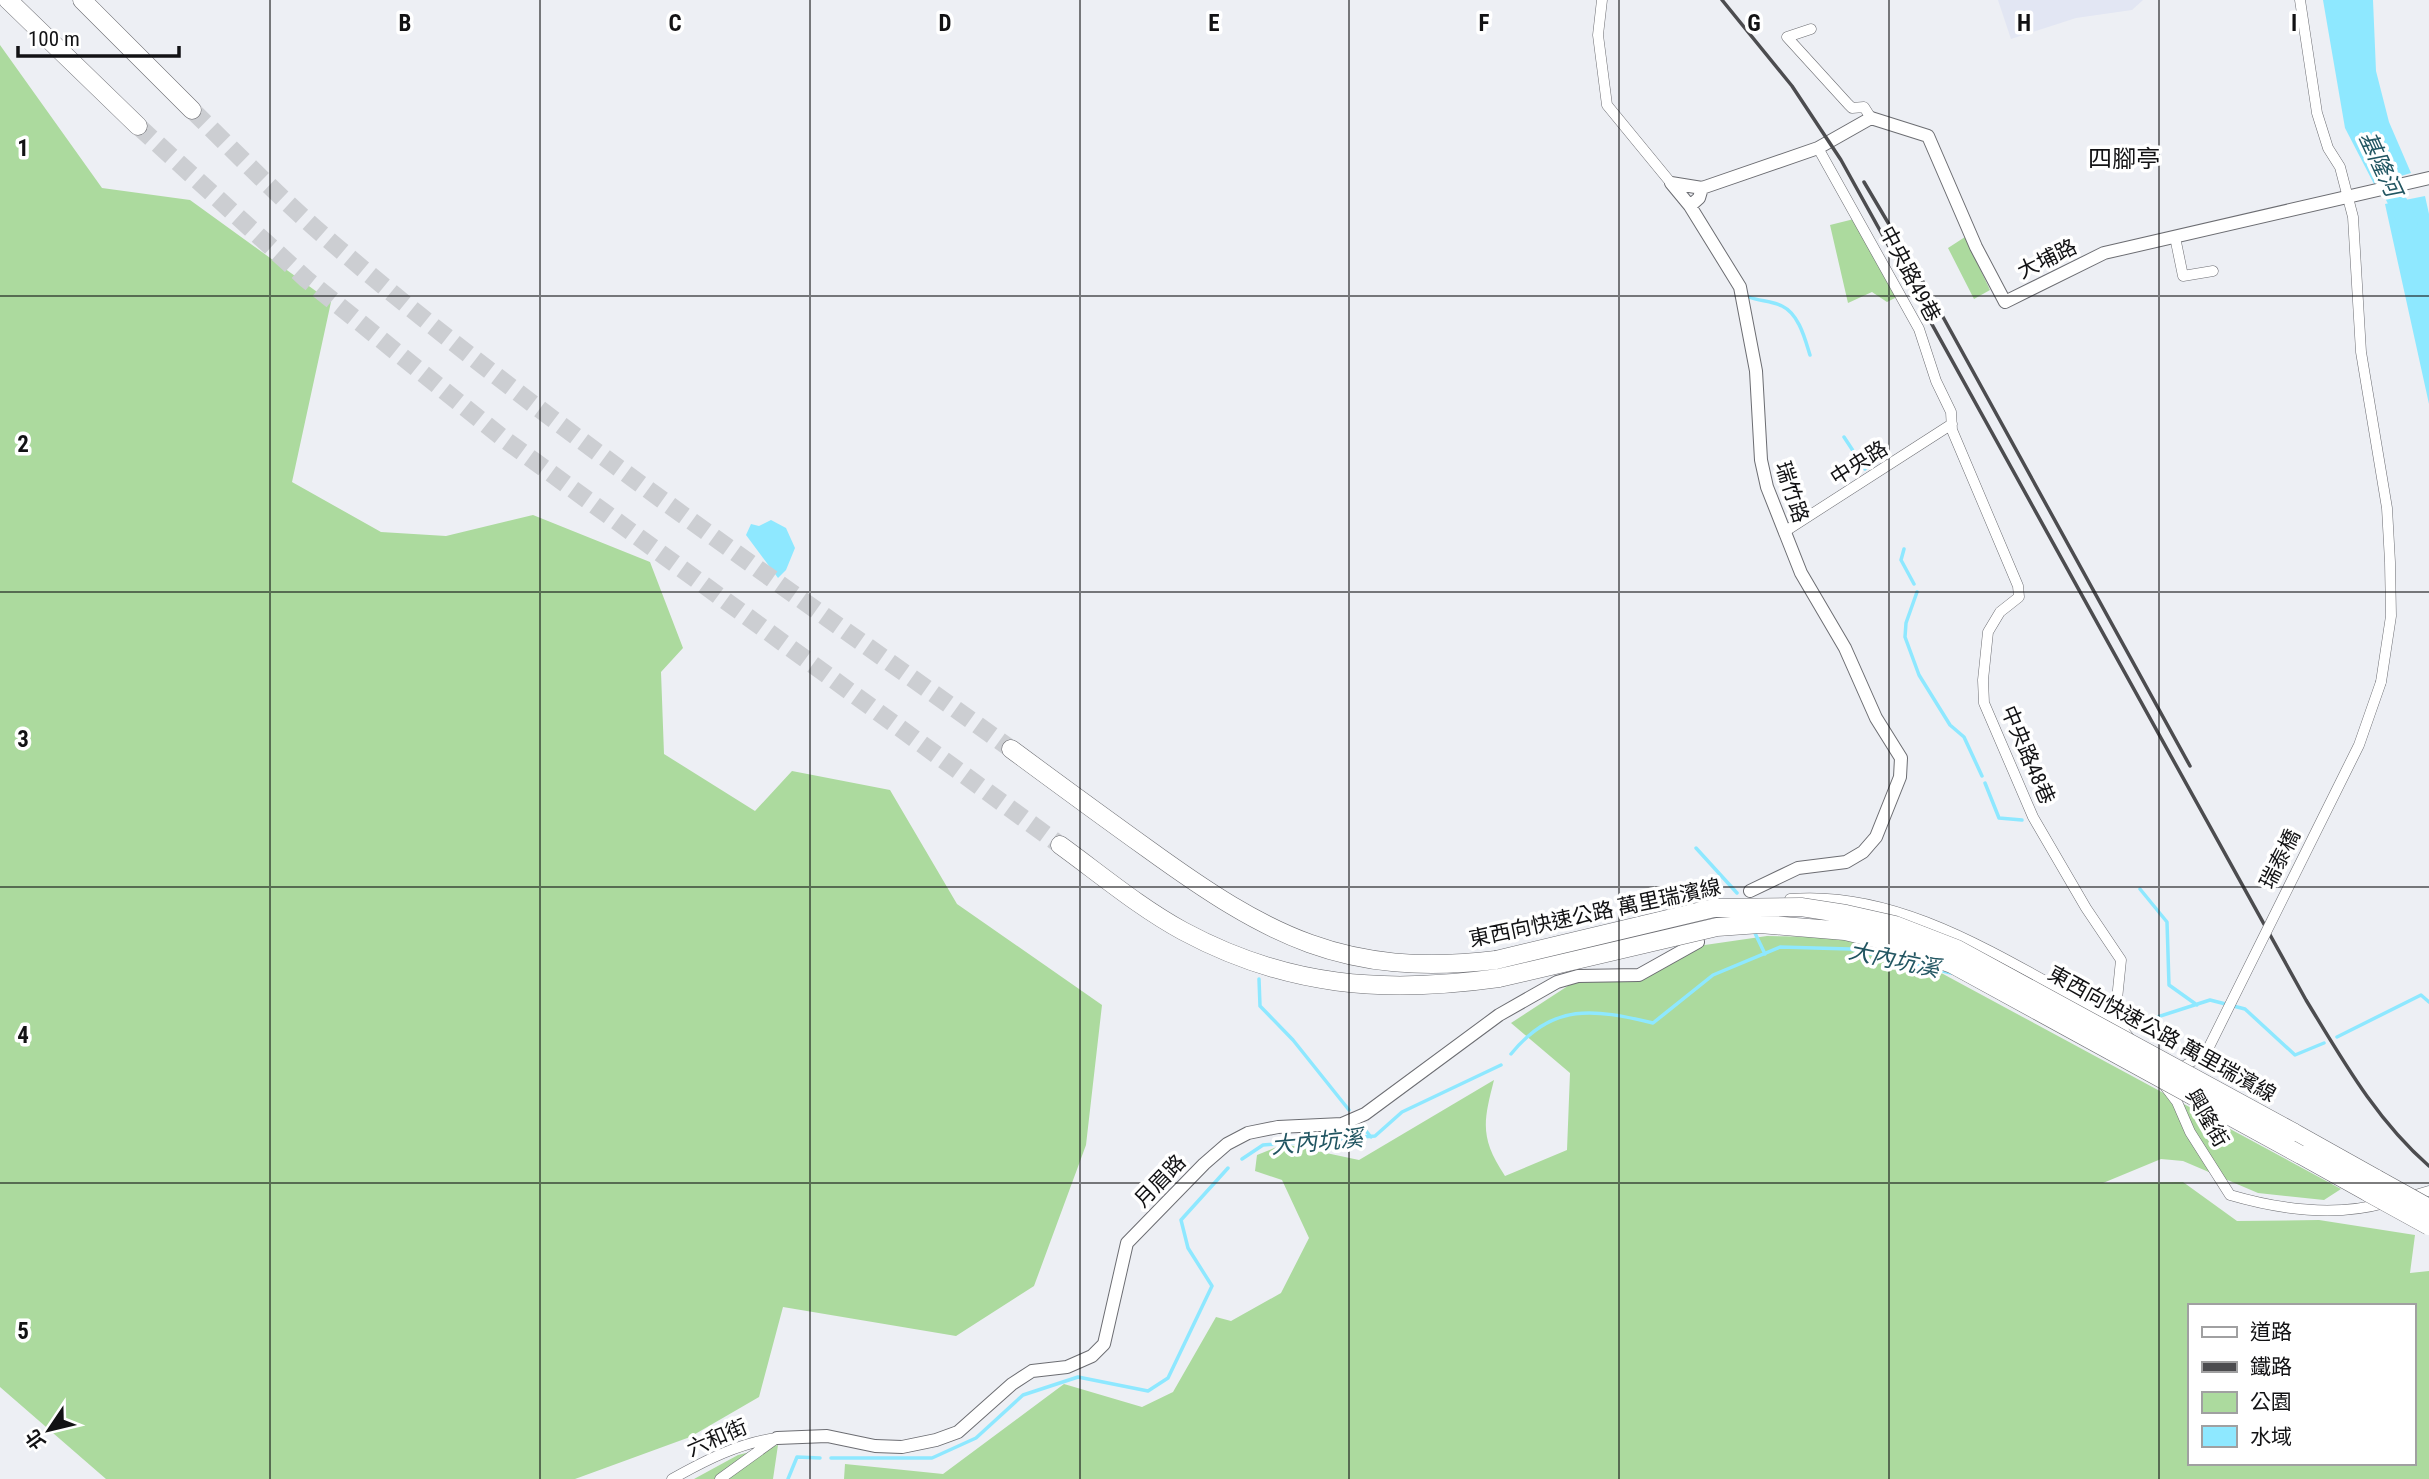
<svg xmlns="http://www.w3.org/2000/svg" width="2429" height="1479" viewBox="0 0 2429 1479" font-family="'Roboto Condensed','Noto Sans TC',sans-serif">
  <rect width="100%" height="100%" fill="#edeff4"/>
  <path fill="#e2e6f3" d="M1998,0H2143L2132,10L2076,18L2011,39Z"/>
  <path fill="#acda9e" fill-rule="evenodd" d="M0,45L102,188L190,200L331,302L292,482L381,532L446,536L533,515L650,562L683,648L661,672L664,754L755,811L792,771L890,790L957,904L1102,1005L1086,1145L1034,1286L956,1336L783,1307L759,1397L690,1437L575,1479H106L0,1387Z
    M1854,219L1897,297L1887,302L1872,292L1848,303L1830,225Z
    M1965,237L1990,290L1974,299L1948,248Z
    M1767,936L1829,937L1870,943L1932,968L2341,1189L2324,1200L2258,1193L2183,1161L2161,1159L2103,1183L2183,1182L2237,1221L2319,1220L2415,1235L2410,1273L2429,1271V1479H844L845,1464L943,1474L1064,1384L1142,1407L1173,1392L1216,1317L1231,1321L1281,1293L1309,1238L1282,1180L1255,1171L1257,1155L1284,1144L1359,1160L1494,1080C1483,1123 1480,1138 1505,1176L1567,1150L1570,1073L1511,1023L1577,980H1639L1698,946ZM2189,1306H2413V1463H2189Z
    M778,1445L773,1479H694L738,1455Z"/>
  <path fill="#8ee8ff" d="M2323,0H2373L2376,71L2389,122L2411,173L2374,184L2345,128Z
    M2425,196L2429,214V404L2385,204Z
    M771,520L786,528L795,548L786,570L778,578L746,535L751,524L759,526Z"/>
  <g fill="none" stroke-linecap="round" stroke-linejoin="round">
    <path stroke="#8ee8ff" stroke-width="3.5" d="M1749,297C1759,301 1772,301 1782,306C1799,314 1805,339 1810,355
      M1844,437L1865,469
      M1904,549L1901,560L1914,584
      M1917,592L1906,623L1905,637L1919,675L1950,725L1964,737L1982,776
      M1985,783L1999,818L2022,820
      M1696,848L1737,893
      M2140,889L2167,922L2169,985L2197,1005
      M1753,929L1765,954
      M1259,979L1260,1006L1293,1040L1349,1110
      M2125,1014L2148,1020L2210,1000L2245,1009L2295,1055L2324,1043
      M2337,1037L2421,995L2429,1002
      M1511,1054C1553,1002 1594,1009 1653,1023L1713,975L1780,947L1850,949L1951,973
      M1362,1126L1371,1137
      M1242,1159L1263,1145L1375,1136L1402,1112L1501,1065
      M831,1458H932L976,1438L1023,1395L1078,1377L1148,1391L1168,1378L1212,1286L1188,1248L1181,1220L1228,1168
      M788,1479L797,1457L820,1458"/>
    <path stroke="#8ee8ff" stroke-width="19" d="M2375,156L2408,223"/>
    <path stroke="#ccced2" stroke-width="18" stroke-dasharray="18 9" stroke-linecap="butt" d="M192,110C240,157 287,205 338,248C551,429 785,586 1011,749
      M138,126L306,279L504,439L1060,845"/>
    <defs>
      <path id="minor" d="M1602,0L1598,35L1607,105L1671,183
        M2300,0L2317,113L2328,148L2340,167L2353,217L2361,352L2387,508L2390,562L2391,616L2381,682
        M1811,29L1787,37L1848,104L1852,108L1864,107L1871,118
        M1818,148L1919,329L1936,381L1951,412L1952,430L2018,586L2019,597L2000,612L1988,632L1983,680L1984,703L2033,817L2086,908L2121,960L2115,1019
        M2175,237L2183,276L2213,271
        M1784,532L1952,424
        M1790,899C1908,889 2015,968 2115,1019L2130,1039
        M2175,1067L2184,1066L2200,1057
        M2164,1085L2177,1102L2190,1132L2230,1195C2278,1209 2335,1217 2385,1203
        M2409,1197L2429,1191
        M672,1479C706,1460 739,1443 777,1438
        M720,1479L774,1440"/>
      <path id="tertiary" d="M1671,183L1690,206L1740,287L1756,371L1761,460L1767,487L1801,573L1845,648L1876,718L1901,758L1900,777L1876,837L1863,852L1846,862L1798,868L1750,891
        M1671,183L1702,188
        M1690,206L1699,198L1702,188L1818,148L1871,118L1928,136L1976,247L2005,302L2104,253L2429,178
        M777,1438L827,1436L875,1446L902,1447L936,1440L958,1432L1012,1384L1032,1371L1067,1367L1092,1356L1104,1344L1127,1243L1204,1164L1227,1144L1248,1133L1278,1127L1342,1124L1365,1114L1499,1015L1557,982L1578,976L1639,975L1698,942"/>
      <path id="trunk" d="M8,0L138,126
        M82,0L192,110
        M1011,749C1057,783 1102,816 1148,849C1267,935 1344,978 1496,960
        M1060,845C1100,874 1139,907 1183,931C1287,987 1384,994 1499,978
        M2293,1132L2377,1179
        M2299,1154L2369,1193"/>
    </defs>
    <use href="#minor" stroke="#6c6d72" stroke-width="11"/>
    <use href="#tertiary" stroke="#6c6d72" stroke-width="14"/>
    <use href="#trunk" stroke="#6c6d72" stroke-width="19"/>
    <use href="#minor" stroke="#fff" stroke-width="10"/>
    <use href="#tertiary" stroke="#fff" stroke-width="12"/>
    <use href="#trunk" stroke="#fff" stroke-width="18"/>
    <path stroke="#4c4c4f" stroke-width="3.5" d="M1722,0L1792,86L1841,160L2306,1000C2342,1059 2376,1120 2429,1166
      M1864,182L1932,297L2190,766"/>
    <defs>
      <path id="minor-bridge" d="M2207,1051L2359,745L2381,682"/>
      <path id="trunk-bridge" d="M1496,960L1714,908L1801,907L1846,914L1895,925L1957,949L2293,1132
        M1499,978L1717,927L1760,924L1845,931L1891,942L1952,964L2299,1154
        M2377,1179L2429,1208
        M2369,1193L2429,1226"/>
    </defs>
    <use href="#minor-bridge" stroke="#6c6d72" stroke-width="11" stroke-linecap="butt"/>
    <use href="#trunk-bridge" stroke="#6c6d72" stroke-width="19" stroke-linecap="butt"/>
    <use href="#minor-bridge" stroke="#fff" stroke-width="10"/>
    <use href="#trunk-bridge" stroke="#fff" stroke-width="18"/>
  </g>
  <path fill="none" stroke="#121214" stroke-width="2" stroke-opacity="0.55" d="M270,0V1479M540,0V1479M810,0V1479M1080,0V1479M1349,0V1479M1619,0V1479M1889,0V1479M2159,0V1479M0,296H2429M0,592H2429M0,887H2429M0,1183H2429"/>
  <g text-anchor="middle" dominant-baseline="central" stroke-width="7" stroke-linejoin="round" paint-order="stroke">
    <g font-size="21" fill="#121214" stroke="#fff">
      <text transform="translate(2047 259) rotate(-26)">大埔路</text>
      <text transform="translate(1910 274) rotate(62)">中央路49巷</text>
      <text transform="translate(1859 463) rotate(-32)">中央路</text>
      <text transform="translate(1792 492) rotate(72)">瑞竹路</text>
      <text transform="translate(2028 755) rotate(67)">中央路48巷</text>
      <text transform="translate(2280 859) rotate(-63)">瑞泰橋</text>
      <text transform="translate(1595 913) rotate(-12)">東西向快速公路 萬里瑞濱線</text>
      <text transform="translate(2162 1034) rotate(29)">東西向快速公路 萬里瑞濱線</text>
      <text transform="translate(2207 1118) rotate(60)">興隆街</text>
      <text transform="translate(1160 1181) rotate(-46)">月眉路</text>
      <text transform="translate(717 1438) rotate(-23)">六和街</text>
    </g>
    <g font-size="23" font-style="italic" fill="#215561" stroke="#fff">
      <text transform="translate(2380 164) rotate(65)">基隆河</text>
      <text transform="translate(1894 960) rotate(12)">大內坑溪</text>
      <text transform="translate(1317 1142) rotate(-5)">大內坑溪</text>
    </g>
    <g font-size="24" fill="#121214" stroke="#fff">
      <text x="2124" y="159">四腳亭</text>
    </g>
  </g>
  <g font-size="23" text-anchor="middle" font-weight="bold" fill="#121214" stroke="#fff" stroke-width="7" stroke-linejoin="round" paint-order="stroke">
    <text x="405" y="31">B</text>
    <text x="675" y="31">C</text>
    <text x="945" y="31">D</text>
    <text x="1214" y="31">E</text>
    <text x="1484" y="31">F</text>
    <text x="1754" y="31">G</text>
    <text x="2024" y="31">H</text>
    <text x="2294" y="31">I</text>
    <text x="23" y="156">1</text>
    <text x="23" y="452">2</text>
    <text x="23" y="747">3</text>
    <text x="23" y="1043">4</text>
    <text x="23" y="1339">5</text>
  </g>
  <rect x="2188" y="1304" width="228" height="161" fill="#ffffff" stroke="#a0a0a1" stroke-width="2"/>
  <rect x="2202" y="1327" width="35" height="10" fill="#ffffff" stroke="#a0a0a1" stroke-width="2"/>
  <text x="2250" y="1339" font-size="21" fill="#121214">道路</text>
  <rect x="2202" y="1362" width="35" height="10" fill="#4c4c4f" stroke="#a0a0a1" stroke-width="2"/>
  <text x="2250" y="1374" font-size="21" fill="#121214">鐵路</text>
  <rect x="2202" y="1392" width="35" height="21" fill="#acda9e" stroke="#a0a0a1" stroke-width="2"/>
  <text x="2250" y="1409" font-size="21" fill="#121214">公園</text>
  <rect x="2202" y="1426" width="35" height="21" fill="#8ee8ff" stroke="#a0a0a1" stroke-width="2"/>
  <text x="2250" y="1444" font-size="21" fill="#121214">水域</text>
  <g transform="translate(49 1430) rotate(235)" stroke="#ffffff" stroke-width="5" paint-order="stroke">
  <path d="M0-5L12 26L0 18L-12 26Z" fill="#121214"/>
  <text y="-10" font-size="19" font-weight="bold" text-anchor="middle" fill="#121214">北</text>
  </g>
  <path d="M18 46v10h161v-10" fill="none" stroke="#121214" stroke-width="3.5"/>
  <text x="28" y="46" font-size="21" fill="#121214" stroke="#ffffff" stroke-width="5" paint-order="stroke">100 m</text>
</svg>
